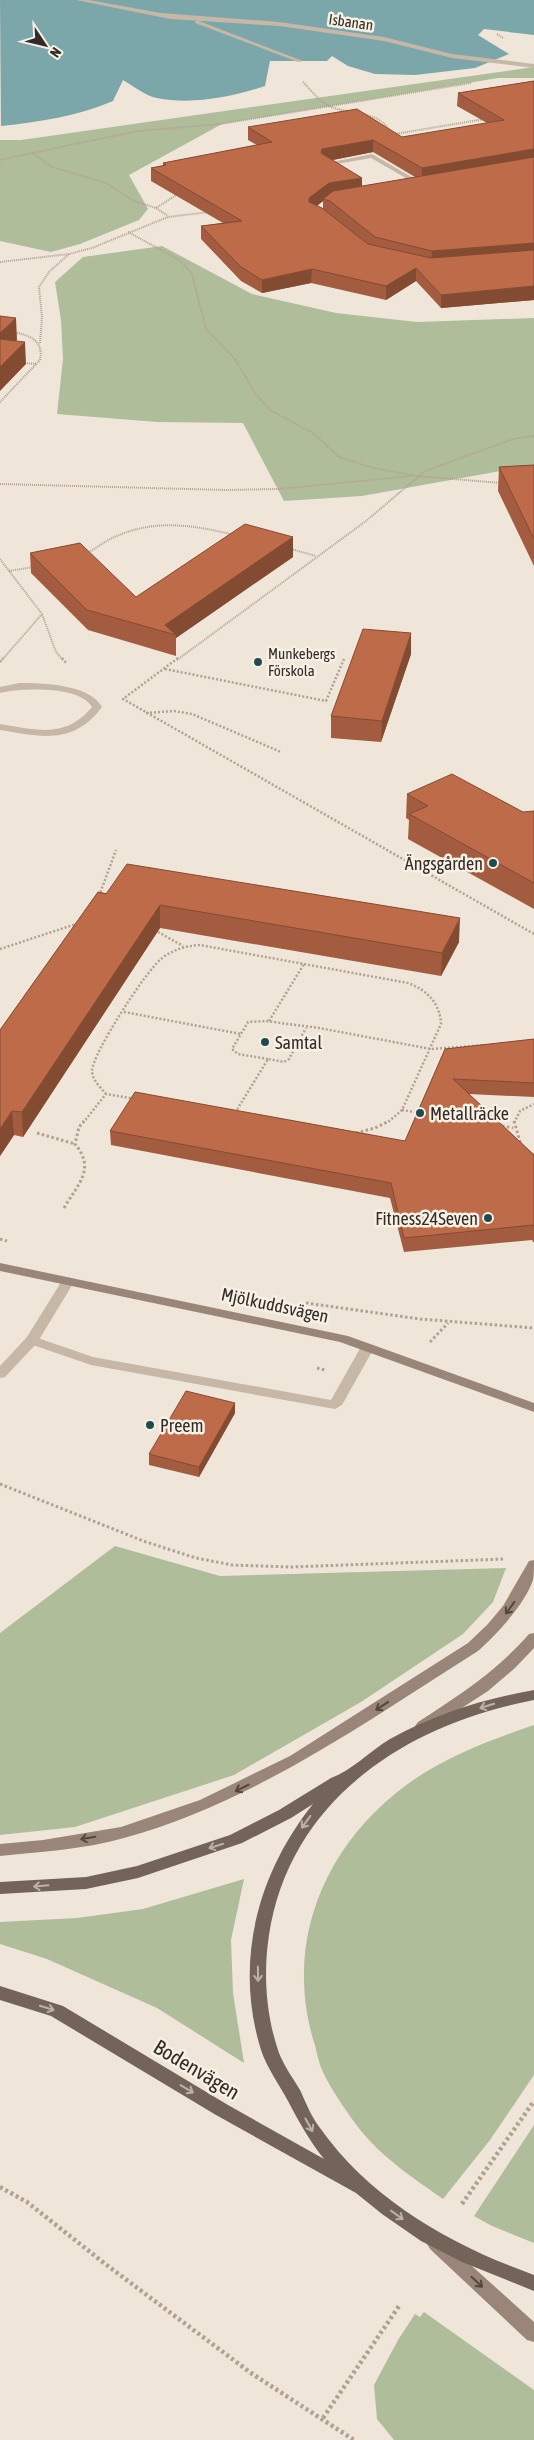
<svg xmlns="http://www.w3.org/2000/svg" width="534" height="2440" viewBox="0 0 534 2440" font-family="'Asap Condensed',sans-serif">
  <rect width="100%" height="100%" fill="#efe6d9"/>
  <path fill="#b0bd9b" d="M534,67V78H498L222,124L129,175L148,209L139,220L80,244L51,252L0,241V140H21Z
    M162,246L252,294L336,313L417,322L534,318V465L362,496L284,501L243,423L157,422L57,414L63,359L61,320L55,282L83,257Z
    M115,1546L220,1576L506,1568L493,1602L463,1634L361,1702L234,1775L75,1827L0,1835V1633Z
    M534,1725V2075L490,2140L443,2199C413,2178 377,2154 355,2123C344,2108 331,2089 323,2072C318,2062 317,2050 313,2039C286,1945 321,1854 396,1793C436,1760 485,1742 534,1725Z
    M244,1879L231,1940L233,1993L244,2063L157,2008L47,1959L0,1944V1922L77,1918L143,1909Z
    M534,2125V2243L492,2226L474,2216Z
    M424,2312L534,2390V2440H394L377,2419L374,2385L398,2340L415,2314L420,2317Z"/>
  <path fill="#7ba6aa" d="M0,0H534V35L484,29L478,35L509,54L475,68L415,75L375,74L348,66L332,56L327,61H270L265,86C232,97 192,105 157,98C146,96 133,86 123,80L113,101C78,116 39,122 1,126Z"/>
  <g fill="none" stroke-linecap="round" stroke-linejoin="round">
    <path stroke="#b2a191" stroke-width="2" stroke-dasharray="1 1" stroke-linecap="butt" d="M497,34L503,38
      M303,82C310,89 320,102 329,106C348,115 379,109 391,133
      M395,134L485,119
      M32,153L138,131L220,124L471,83
      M0,160L32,153L52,167L106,183L134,201L156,208L168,216
      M156,208L178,194
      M128,232L181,261L192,274L206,329L235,359L255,393L270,410L313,433L339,457L373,468L417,476L501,483
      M0,262L69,254L92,248L168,217L209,212
      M40,343L42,317L39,287L49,272L69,254
      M23,363L37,364
      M0,402L40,360C44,341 30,335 13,332
      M0,484L226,490L278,489L412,476
      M291,549L316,556
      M87,553C97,548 106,540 117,536C155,519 195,525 234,535
      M0,559L42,614L56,652L63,660
      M9,571L33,567
      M2,660L42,614
      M177,660L366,521L425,471L513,439L534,436"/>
    <path stroke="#b2a191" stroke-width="2.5" stroke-dasharray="2 2" stroke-linecap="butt" d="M62,658L67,664
      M178,658L123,699L534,934
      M0,662L3,658
      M165,669L326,701L344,659
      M146,713L174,711L192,714L281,752
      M99,896L116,850
      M158,932L183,946
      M0,949L79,923
      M124,1012L241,1034
      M269,1021L304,964
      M268,1059L238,1054L232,1049L248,1022L266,1021L319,1028L431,1049L486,1045
      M106,1094C101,1088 92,1080 92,1071C92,1054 146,971 161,959C172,950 185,946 200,945L408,983C427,990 440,1003 441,1024L402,1110L387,1123
      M402,1110L421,1113
      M235,1113L268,1059L284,1062L289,1059L306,1028
      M83,1123L106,1094L136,1099
      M514,1123L520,1111L534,1104"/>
    <path stroke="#b2a191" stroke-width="3" stroke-dasharray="2.5 2.5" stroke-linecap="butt" d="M514,1121L521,1145
      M502,1126L513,1128
      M37,1133L75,1144
      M356,1133L375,1128L389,1121
      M64,1208C78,1184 96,1169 75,1144L79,1127L84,1121
      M0,1239L7,1241
      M306,1303L420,1319L534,1328
      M430,1342L448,1323
      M317,1368L325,1370
      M0,1484L146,1542L196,1558L232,1565L291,1567L505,1559"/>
    <path stroke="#b2a191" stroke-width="4.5" stroke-dasharray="3 3" stroke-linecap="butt" d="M0,2187L27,2202L104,2263L251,2373L354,2440
      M462,2204L534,2101
      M323,2418L399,2306"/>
    <path fill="#c6b7a6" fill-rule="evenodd" d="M372,154L422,183L423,184L418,185L371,158L331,165L332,167L329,169L322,164Z
      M32,1336L93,1357L331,1400L362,1345L367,1344L374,1348L342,1405L335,1409L91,1365L27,1343L25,1340L27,1337Z"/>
    <path fill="#c6b7a6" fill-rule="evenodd" d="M76,0H89L161,13L279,22L384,37L452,54L534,64V68L452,58L384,41L279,26L170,19Z
      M195,21H199L303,61L298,62L195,23Z
      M19,683C43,683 89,684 102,707C74,745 41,737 0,730V724C37,730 65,739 92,707C80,685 20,688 0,693V687Z
      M68,1278L74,1282L37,1343L5,1377L0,1378V1366L27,1337L63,1279Z"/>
    <path fill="#9a8678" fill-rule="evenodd" d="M0,1263L348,1336L534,1403V1412L340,1342L0,1271Z
      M534,1560C534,1566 534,1574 533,1580C525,1604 497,1634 478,1651C364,1723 256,1801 124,1838C86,1849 39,1852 0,1856V1844L43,1840L121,1827L200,1800L290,1756L468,1643L487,1625L503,1606L529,1561Z
      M534,1633V1648L515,1668L488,1691L428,1730L423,1732L418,1730L415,1726L418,1722C458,1696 497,1671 529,1634Z
      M436,2236L442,2239L534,2322V2342L527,2340L430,2249L427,2244L430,2239Z"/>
    <path fill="#746359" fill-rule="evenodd" d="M534,1690V1700C407,1724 290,1799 269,1935C263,1974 266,2016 279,2053C284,2066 293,2078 300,2090C306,2103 311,2116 320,2128C372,2201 451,2245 534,2275V2291L462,2262L421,2241L382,2214L356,2193L216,2115L51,2016L0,2000V1986L63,2006L228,2105L324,2159C309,2140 299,2122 288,2101C279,2084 267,2068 261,2050C234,1963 257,1874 313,1804L291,1818L242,1843L138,1878L86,1889L0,1894V1882L86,1877L137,1866L230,1835L279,1810L331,1778C351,1771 370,1751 390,1739C435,1714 483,1699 534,1690Z"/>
  </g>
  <path fill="#a35c3f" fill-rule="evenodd" d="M534,81V300L441,308L416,281L386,300L311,283L262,293L241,281L201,239V226L223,223L151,181V168L163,166V163L257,145L248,140V127L402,137L487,123L457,106L458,93ZM373,152L415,177L362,186L333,160ZM323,201V209L317,206Z
    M534,465V566L498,491L499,467Z
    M293,537V557L176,638V656L88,630L31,573L30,553L136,597Z
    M411,654L381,742L331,738V716Z
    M407,794L523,812L534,811V909L408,839L409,820L406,818Z
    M98,892L459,942L441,976L160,928L23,1137L14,1135L0,1156V1030Z
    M534,1039V1097L469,1094L533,1154H534V1243L532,1240L404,1252L390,1198L111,1145L110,1131L405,1141L445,1049Z
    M235,1403V1413L199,1477L149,1465V1454Z"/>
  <path fill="#844b33" d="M373,140V152L322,162V149Z
    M534,149V162L422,181V168Z
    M362,178V191L323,199V201L309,212V198L329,183Z
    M534,243V256L431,264L432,251Z
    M416,268V281L386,300V286Z
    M312,269L311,283L262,293V280Z
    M534,286V300L441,308V295Z
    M16,318L17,340L0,357V333Z
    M25,342L26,364L0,391V367Z
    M293,537V557L176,638V635L165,625Z
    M411,633V654L381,742L382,721Z
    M160,905V928L23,1137L22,1112Z
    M460,918L459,942L441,976L442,953Z
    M12,1111L14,1135L0,1156V1129Z
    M235,1403V1413L199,1477V1467Z"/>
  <path fill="#bd6b49" stroke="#844b33" d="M534,81V149L422,168L373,140L322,149L321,153L362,178L329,183L309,198V202L322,208L368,244L431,258L534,250V286L441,295L416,268L386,286L312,269L262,280L241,267L201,226L242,221L151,168L166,165L163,163L272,142L248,127L357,109L402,137L504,120L458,93Z
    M534,157V243L432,251L375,237L330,201L323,199L333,191Z
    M0,316L16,318L0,333Z
    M0,339L25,342L0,367Z
    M534,465V539L499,467Z
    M245,524L293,537L165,625L176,635L87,610L30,553L80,543L136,597Z
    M363,629L411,633L382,721L331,716Z
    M452,774L523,812L534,811V883L409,814L428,806L407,794Z
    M127,864L460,918L442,953L160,905L22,1112L12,1111L0,1129V1030L98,892L106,894Z
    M534,1039V1083L453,1079L533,1154H534V1227L533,1225L404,1238L391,1183L110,1131L135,1092L405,1141L445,1049Z
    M186,1391L235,1403L199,1467L149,1454Z"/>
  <defs><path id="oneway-shaft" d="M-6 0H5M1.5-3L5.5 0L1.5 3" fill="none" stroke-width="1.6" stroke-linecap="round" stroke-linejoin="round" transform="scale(1.25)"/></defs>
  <g stroke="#52463f">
    <use href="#oneway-shaft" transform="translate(510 1608) rotate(126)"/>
    <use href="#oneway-shaft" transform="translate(382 1706) rotate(147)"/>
    <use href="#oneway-shaft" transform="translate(242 1788) rotate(153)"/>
    <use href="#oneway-shaft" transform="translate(88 1838) rotate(170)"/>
    <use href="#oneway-shaft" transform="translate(477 2282) rotate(43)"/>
  </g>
  <g stroke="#bcb1a6">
    <use href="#oneway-shaft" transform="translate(487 1706) rotate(163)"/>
    <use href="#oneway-shaft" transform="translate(306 1822) rotate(126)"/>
    <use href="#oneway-shaft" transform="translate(216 1846) rotate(162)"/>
    <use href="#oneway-shaft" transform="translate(41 1886) rotate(175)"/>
    <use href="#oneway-shaft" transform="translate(258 1974) rotate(89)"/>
    <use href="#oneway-shaft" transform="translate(47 2008) rotate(17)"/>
    <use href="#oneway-shaft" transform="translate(187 2089) rotate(31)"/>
    <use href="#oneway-shaft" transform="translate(309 2125) rotate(61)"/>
    <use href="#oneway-shaft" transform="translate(397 2215) rotate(36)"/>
  </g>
  <g fill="#1f4c51" stroke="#f7f0e5" stroke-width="2">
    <circle cx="258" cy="662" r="5"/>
    <circle cx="493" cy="863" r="5"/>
    <circle cx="265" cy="1042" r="5"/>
    <circle cx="420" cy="1113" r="5"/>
    <circle cx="488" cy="1218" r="5"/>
    <circle cx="150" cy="1425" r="5"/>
  </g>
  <g text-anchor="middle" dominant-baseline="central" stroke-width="5" stroke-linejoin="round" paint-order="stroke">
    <g font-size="15" fill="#332b27" stroke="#f7f0e5">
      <text transform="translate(351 22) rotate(8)">Isbanan</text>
    </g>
    <g font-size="15" fill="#332b27" stroke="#f7f0e5" text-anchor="start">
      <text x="268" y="653">Munkebergs<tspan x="268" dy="17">Förskola</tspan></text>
    </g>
    <g font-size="18" fill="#332b27" stroke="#f7f0e5" text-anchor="start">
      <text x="483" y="863" text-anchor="end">Ängsgården</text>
      <text x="275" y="1042">Samtal</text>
      <text x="430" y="1113">Metallräcke</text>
      <text x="478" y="1218" text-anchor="end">Fitness24Seven</text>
      <text x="160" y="1425">Preem</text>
    </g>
    <g font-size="18" fill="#332b27" stroke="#f7f0e5">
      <text transform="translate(275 1305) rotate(12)">Mjölkuddsvägen</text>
    </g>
    <g font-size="21" fill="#332b27" stroke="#f7f0e5">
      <text transform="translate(197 2069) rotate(31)">Bodenvägen</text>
    </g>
  </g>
  <g transform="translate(45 45) rotate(125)" stroke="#f7f0e5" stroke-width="4" paint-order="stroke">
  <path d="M0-4L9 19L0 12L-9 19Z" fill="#332b27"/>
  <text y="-8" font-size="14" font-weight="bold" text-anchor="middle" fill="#332b27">N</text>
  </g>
</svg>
